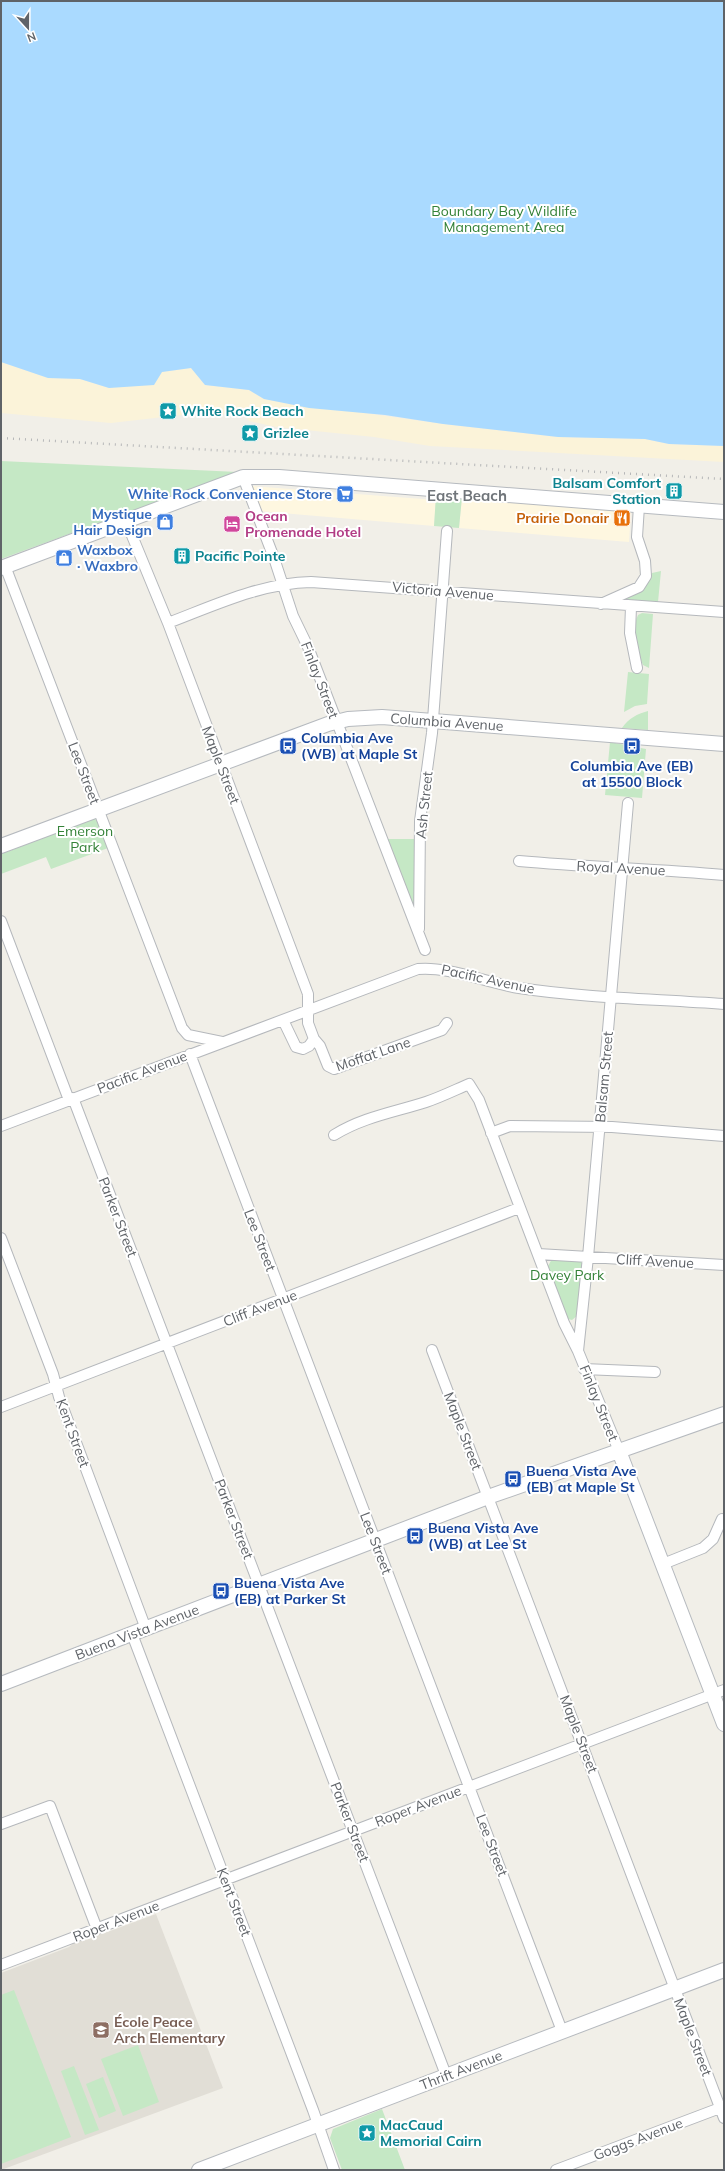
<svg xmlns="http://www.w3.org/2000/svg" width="725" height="2171" viewBox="0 0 725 2171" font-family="Mulish,sans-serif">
  <rect width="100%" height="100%" fill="#f1efe8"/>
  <path fill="#fef7e0" d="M252,486L436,500L434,526L258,511Z
    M462,497L631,512L629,542L459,528Z"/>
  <path fill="#e1ded6" d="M156,1914L223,2088L1,2170V1973L69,1947L76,1941L94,1934H102Z"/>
  <path fill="#c5e8c5" d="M1,461L238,472L1,559Z
    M436,495L462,497L459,528L434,526Z
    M661,571L658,602L621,600L642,590L652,573Z
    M642,613L653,614L649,668L643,665C637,651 631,629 638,615Z
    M628,672L649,674L647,704L635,706L624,712Z
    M648,711V730L622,728C629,718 637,714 648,711Z
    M610,742L646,749L642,798L605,795Z
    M94,818L97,821L108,848L51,869L46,857L1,874V852H7Z
    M385,839H416L415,905L409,900Z
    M552,1259L582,1262L578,1315L572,1320L568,1319L549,1270L548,1266Z
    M14,1990L71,2137L1,2164V1995Z
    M138,2045L159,2102L123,2116L101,2059Z
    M74,2066L99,2130L85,2135L61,2071Z
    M103,2077L116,2111L99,2118L86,2084Z
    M382,2109L405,2170H342L330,2138L333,2129Z"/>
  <path fill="#fbf3d9" d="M1,362L48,378L80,379L109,388L161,372L191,368L205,385L249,390L264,399L443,424L558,437L645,439L669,444L724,446V462L430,446L374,437L276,427L249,421L245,414H190L111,423L1,413Z"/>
  <path fill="#aadaff" d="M1,1H724V446L669,444L645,439L558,437L443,424L385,415L309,408L264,399L249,390L205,385L191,368L162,372L154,385L109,388L80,379L48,378L1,362Z"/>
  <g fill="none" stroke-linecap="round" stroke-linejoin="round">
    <defs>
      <path id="street" d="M243,477L274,558L293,616L308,647L425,950
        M126,521L168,623L308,994V1023L314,1039L309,1046L303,1049L296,1047L283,1020
        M5,566L182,1028L188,1035L222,1042
        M601,604L639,587L646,576L645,561L637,537L639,506
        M631,607L630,633L637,668
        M168,623C213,606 261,583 311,582L724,612
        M519,861C587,867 656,869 724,875
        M1,921L69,1100
        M419,929L420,821L432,733L447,531
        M314,1039L320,1046L328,1066L334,1069L442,1030L447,1023
        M190,1054L562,2031
        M73,1098L446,2075
        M1,1126L418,969C448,966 487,983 519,988C586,998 656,999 724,1004
        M491,1133L510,1126L612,1127L724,1136
        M334,1135C363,1117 395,1112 426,1102C441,1097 455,1090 469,1084L479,1100L564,1323L578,1351L619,1451
        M1,1238L53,1374L59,1397L146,1629
        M538,1254L724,1265
        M432,1350L724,2118
        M578,1351L588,1257L628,803
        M584,1369L655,1372
        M1,1407L519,1208
        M663,1564L703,1548L713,1539L722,1519
        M132,1634L313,2110L334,2170
        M1,1824L50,1806L97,1929
        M1,1965L724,1690
        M556,2170L720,2108"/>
      <path id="secondary" d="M1,568L243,477H279L724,512
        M1,846L328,724L348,719L382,717L724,744
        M619,1451L724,1724
        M1,1684L488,1497L724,1414
        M199,2170L724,1970"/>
    </defs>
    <use href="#street" stroke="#b5b8bc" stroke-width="12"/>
    <use href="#secondary" stroke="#b6babf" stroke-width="16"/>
    <use href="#street" stroke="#fff" stroke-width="10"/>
    <use href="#secondary" stroke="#fff" stroke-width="14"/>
    <path stroke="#b6b7b8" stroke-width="2.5" stroke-dasharray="1 5" stroke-linecap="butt" d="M1,438L724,479"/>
  </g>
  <defs>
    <symbol id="sight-square" viewBox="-11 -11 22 22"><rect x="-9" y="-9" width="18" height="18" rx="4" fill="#0f9aa8" stroke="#fff"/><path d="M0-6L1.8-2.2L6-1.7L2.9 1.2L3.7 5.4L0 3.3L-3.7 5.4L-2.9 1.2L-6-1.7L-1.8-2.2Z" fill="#fff"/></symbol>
    <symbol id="building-square" viewBox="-11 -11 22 22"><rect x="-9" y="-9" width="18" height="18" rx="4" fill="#0f9aa8" stroke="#fff"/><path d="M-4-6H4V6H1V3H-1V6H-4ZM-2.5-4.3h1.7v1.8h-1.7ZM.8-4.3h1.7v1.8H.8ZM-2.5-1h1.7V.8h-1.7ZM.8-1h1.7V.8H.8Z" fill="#fff"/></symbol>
    <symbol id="supermarket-square" viewBox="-11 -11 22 22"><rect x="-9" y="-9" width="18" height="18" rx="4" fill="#3f7fe0" stroke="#fff"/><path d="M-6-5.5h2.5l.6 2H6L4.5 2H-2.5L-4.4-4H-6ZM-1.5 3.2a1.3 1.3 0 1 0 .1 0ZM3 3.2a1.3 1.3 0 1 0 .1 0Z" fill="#fff"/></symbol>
    <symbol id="restaurant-square" viewBox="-11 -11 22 22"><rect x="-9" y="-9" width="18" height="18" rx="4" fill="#e8710a" stroke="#fff"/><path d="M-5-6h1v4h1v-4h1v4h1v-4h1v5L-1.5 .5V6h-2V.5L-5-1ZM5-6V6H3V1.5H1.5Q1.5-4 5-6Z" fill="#fff"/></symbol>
    <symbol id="shop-square" viewBox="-11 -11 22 22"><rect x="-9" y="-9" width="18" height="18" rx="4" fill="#3f7fe0" stroke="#fff"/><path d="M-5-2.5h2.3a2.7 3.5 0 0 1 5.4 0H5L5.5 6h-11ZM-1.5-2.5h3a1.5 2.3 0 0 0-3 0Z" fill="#fff"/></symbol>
    <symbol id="hotel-square" viewBox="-11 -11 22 22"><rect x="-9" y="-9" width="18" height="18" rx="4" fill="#d1479c" stroke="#fff"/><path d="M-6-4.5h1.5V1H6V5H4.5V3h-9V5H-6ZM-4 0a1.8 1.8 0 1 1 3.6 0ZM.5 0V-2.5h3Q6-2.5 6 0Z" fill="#fff"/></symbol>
    <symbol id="bus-square" viewBox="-11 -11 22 22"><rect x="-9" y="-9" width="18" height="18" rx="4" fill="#1a4fb4" stroke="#fff"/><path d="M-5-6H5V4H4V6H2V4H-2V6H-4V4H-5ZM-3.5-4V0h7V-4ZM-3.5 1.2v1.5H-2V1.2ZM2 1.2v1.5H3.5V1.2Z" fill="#fff"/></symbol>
    <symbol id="school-square" viewBox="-11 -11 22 22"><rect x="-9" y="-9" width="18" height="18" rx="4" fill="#8d6e63" stroke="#fff"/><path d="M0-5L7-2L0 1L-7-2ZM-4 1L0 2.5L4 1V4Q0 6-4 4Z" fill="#fff"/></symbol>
  </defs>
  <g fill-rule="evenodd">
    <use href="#sight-square" x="158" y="401" width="20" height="20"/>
    <use href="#sight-square" x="240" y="423" width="20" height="20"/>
    <use href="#building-square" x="664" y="481" width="20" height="20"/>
    <use href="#supermarket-square" x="335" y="484" width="20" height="20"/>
    <use href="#restaurant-square" x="612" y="508" width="20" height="20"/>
    <use href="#shop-square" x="155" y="512" width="20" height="20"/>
    <use href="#hotel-square" x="222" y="514" width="20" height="20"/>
    <use href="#building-square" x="172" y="546" width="20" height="20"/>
    <use href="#shop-square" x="54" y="548" width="20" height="20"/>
    <use href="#bus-square" x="278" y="736" width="20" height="20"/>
    <use href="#bus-square" x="622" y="736" width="20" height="20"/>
    <use href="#bus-square" x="503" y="1469" width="20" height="20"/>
    <use href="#bus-square" x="405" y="1526" width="20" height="20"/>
    <use href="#bus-square" x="211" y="1581" width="20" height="20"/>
    <use href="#school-square" x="91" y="2020" width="20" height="20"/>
    <use href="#sight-square" x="357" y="2123" width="20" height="20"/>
  </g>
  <g text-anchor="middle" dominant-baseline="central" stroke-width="4" stroke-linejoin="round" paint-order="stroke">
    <g font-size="14" fill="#348238" stroke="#fff">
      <text x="504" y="211">Boundary Bay Wildlife<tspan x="504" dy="16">Management Area</tspan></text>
      <text x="85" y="831">Emerson<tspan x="85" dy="16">Park</tspan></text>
      <text x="567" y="1275">Davey Park</text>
    </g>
    <g font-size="14" font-weight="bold" fill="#0d838f" stroke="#fff" text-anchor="start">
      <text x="181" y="411">White Rock Beach</text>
      <text x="263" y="433">Grizlee</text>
      <text x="661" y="483" text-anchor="end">Balsam Comfort<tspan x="661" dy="16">Station</tspan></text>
      <text x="195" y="556">Pacific Pointe</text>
      <text x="380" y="2125">MacCaud<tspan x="380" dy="16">Memorial Cairn</tspan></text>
    </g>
    <g font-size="14" font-weight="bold" fill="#366cbe" stroke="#fff" text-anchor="end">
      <text x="332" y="494">White Rock Convenience Store</text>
      <text x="152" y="514">Mystique<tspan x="152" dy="16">Hair Design</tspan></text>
      <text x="77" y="550" text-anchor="start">Waxbox<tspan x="77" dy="16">· Waxbro</tspan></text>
    </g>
    <g font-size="14" font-weight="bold" fill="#b23c85" stroke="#fff" text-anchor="start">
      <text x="245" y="516">Ocean<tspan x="245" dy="16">Promenade Hotel</tspan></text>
    </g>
    <g font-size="14" font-weight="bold" fill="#c56008" stroke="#fff" text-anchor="end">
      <text x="609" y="518">Prairie Donair</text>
    </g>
    <g font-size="14" fill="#5f6368" stroke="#fff">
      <text transform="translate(443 591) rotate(5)">Victoria Avenue</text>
      <text transform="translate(320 680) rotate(69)">Finlay Street</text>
      <text transform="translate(447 722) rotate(4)">Columbia Avenue</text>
      <text transform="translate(221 765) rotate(69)">Maple Street</text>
      <text transform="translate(84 773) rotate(69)">Lee Street</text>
      <text transform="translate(424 805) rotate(-84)">Ash Street</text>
      <text transform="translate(621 868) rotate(3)">Royal Avenue</text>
      <text transform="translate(488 979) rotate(12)">Pacific Avenue</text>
      <text transform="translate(373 1054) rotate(-19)">Moffat Lane</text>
      <text transform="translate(142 1072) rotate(-21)">Pacific Avenue</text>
      <text transform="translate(604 1077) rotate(-85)">Balsam Street</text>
      <text transform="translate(118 1217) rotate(69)">Parker Street</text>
      <text transform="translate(260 1240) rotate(69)">Lee Street</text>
      <text transform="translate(655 1261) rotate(3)">Cliff Avenue</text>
      <text transform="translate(260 1308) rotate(-21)">Cliff Avenue</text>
      <text transform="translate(599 1403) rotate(68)">Finlay Street</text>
      <text transform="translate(463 1431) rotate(69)">Maple Street</text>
      <text transform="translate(73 1433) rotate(70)">Kent Street</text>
      <text transform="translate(234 1519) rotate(69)">Parker Street</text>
      <text transform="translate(376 1543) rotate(69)">Lee Street</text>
      <text transform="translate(137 1632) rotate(-21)">Buena Vista Avenue</text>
      <text transform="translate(579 1734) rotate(69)">Maple Street</text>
      <text transform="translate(418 1806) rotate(-21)">Roper Avenue</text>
      <text transform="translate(350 1822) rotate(69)">Parker Street</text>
      <text transform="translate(492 1845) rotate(69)">Lee Street</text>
      <text transform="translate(234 1902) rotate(69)">Kent Street</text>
      <text transform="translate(116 1921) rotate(-21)">Roper Avenue</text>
      <text transform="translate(693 2037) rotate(69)">Maple Street</text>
      <text transform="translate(461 2070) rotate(-21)">Thrift Avenue</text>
      <text transform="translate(638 2139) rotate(-21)">Goggs Avenue</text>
    </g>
    <g font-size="14" font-weight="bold" fill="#164399" stroke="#fff" text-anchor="start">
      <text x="301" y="738">Columbia Ave<tspan x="301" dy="16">(WB) at Maple St</tspan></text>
      <text x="632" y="766" text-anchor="middle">Columbia Ave (EB)<tspan x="632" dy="16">at 15500 Block</tspan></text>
      <text x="526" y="1471">Buena Vista Ave<tspan x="526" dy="16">(EB) at Maple St</tspan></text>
      <text x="428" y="1528">Buena Vista Ave<tspan x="428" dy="16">(WB) at Lee St</tspan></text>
      <text x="234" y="1583">Buena Vista Ave<tspan x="234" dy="16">(EB) at Parker St</tspan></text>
    </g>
    <g font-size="14" font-weight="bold" fill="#785e54" stroke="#fff" text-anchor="start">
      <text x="114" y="2022">École Peace<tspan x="114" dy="16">Arch Elementary</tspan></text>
    </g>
    <g font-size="15" font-weight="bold" fill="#70757a" stroke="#fff">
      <text x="467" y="495">East Beach</text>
    </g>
  </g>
  <rect width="725" height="2171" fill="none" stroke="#5f6368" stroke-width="4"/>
  <g transform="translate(28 28) rotate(159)" stroke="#ffffff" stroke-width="3" paint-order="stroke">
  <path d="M0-3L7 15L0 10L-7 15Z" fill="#5f6368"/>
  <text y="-6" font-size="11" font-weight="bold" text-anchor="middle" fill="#5f6368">N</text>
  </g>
</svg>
